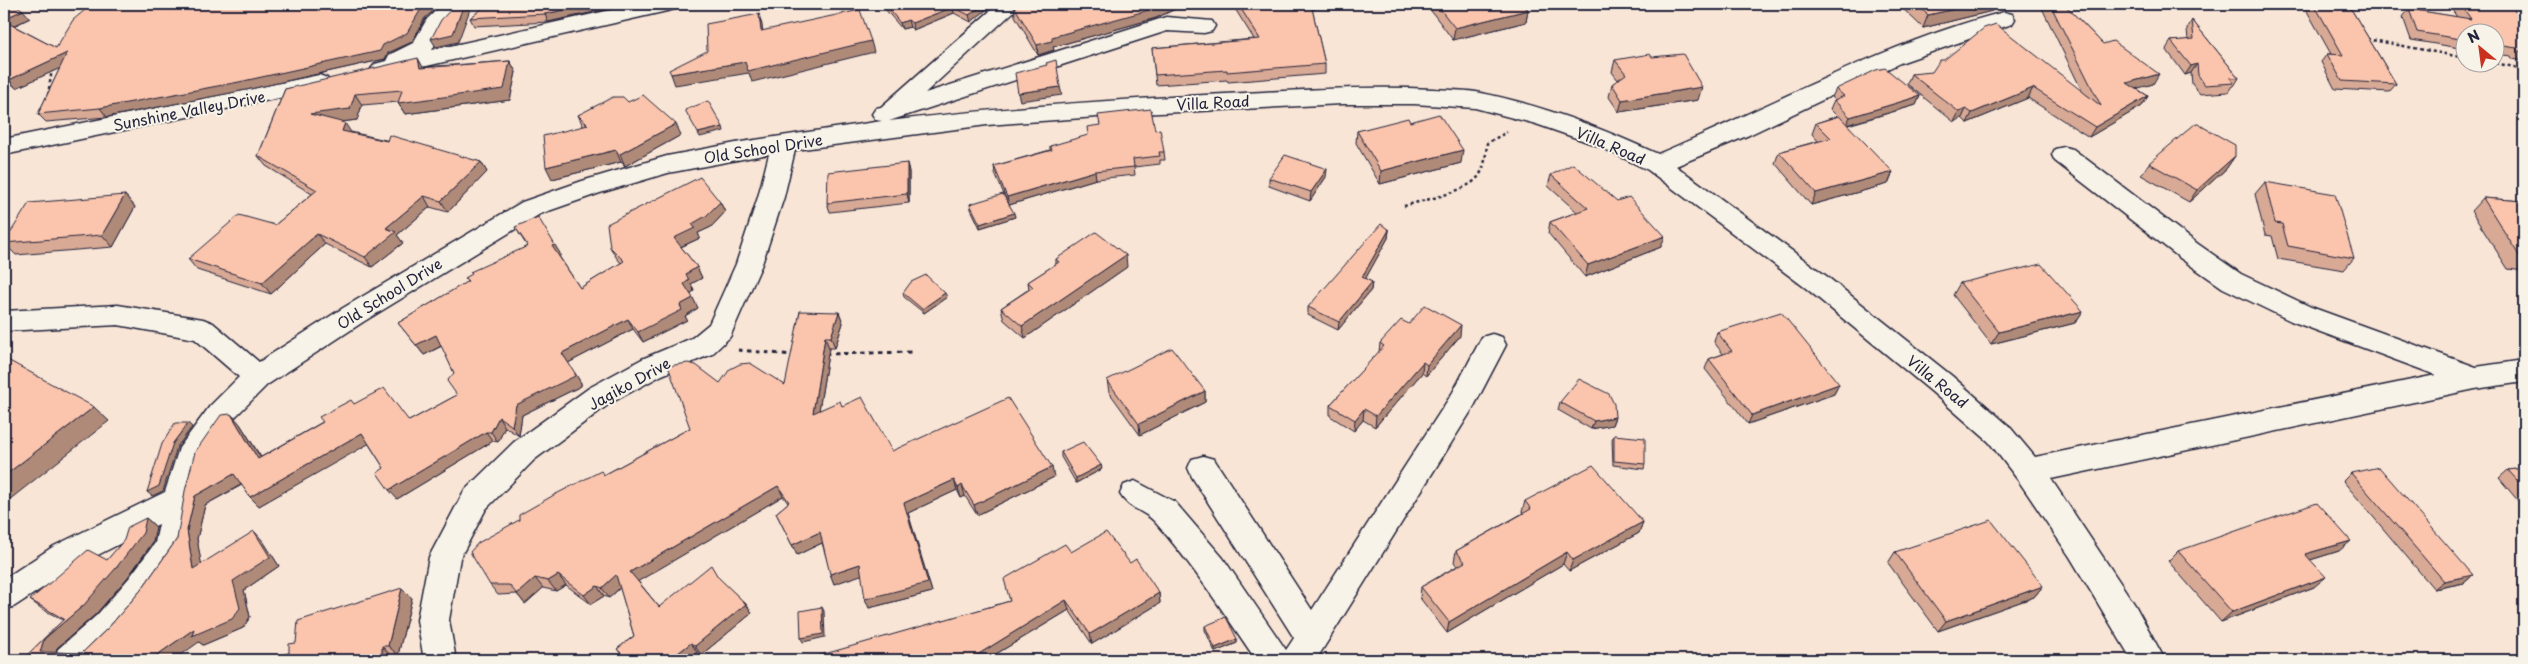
<svg xmlns="http://www.w3.org/2000/svg" width="2528" height="664" viewBox="0 0 2528 664" font-family="'Playpen Sans',sans-serif">
  <rect width="100%" height="100%" fill="#f8e5d6"/>
  <filter id="ink" filterUnits="userSpaceOnUse"><feTurbulence type="fractalNoise" baseFrequency=".02" numOctaves="2"/><feDisplacementMap in="SourceGraphic" scale="10" xChannelSelector="R" yChannelSelector="G"/><feConvolveMatrix kernelMatrix="1 2 1 2 8 2 1 2 1" color-interpolation-filters="sRGB"/></filter>
  <g filter="url(#ink)">
    <g fill="none" stroke-linecap="round" stroke-linejoin="round">
      <defs>
        <path id="minor" d="M443,4H467L444,28L432,50L638,4H678L675,9L667,11L383,76L375,74L371,69L375,64L386,61L389,55L413,43L427,19Z
          M998,4H1022L925,93L1166,17L1212,21L1215,26L1212,31L1204,33L1167,31L889,121C1014,106 1139,98 1264,92C1320,89 1377,86 1433,89C1447,90 1462,90 1476,92C1539,104 1600,127 1658,154C1772,106 1883,43 2004,12L2012,14L2015,19L2012,24L1900,63L1749,135L1676,166L1825,275L1952,376L2009,426L2035,457L2436,375L2291,321L2223,288L2180,258L2055,161L2052,155L2055,149L2064,147L2073,149L2198,244L2241,274L2311,307L2476,367L2524,360V382L2475,389L2051,479L2135,605L2165,660H2132L2070,557L2018,480L1989,442L1932,392L1807,289L1648,170L1596,145L1536,124L1475,108L1414,104H1342L1139,114L987,125L795,150L784,197L762,264L730,337L712,354L662,375L609,404L534,460L486,509L460,558L449,620L456,660H424L417,620L429,557L464,491L514,442L589,388L642,359L692,338L709,324L736,264L758,197L769,154L668,173L600,193L540,214L363,322L267,385L230,422L203,461L193,500L186,547L181,556L151,598L119,635L93,660H54L58,649L97,615L129,578L155,543L159,524L76,566L15,606L4,610V579L54,546L165,492L179,448L210,406L239,377L195,339L118,325L4,331V311L118,305L203,319L213,323L259,362L343,308L522,202L582,181L667,156L741,142L882,121L876,120L872,114L876,108L881,107Z
          M319,75L327,78L331,83L327,88L4,155V139Z
          M1492,334L1502,337L1506,345L1473,408L1316,660H1256C1224,613 1193,565 1155,522C1144,510 1128,509 1120,494L1124,485L1135,481L1175,502L1223,558L1286,650L1294,638L1192,477L1188,468L1192,459L1203,456L1214,459L1312,610L1453,392L1482,337Z"/>
      </defs>
      <use href="#minor" stroke="#22223b" stroke-width="3"/>
      <path stroke="#22223b" stroke-width="2.5" stroke-dasharray="3 3" stroke-linecap="butt" d="M2367,39L2466,58
        M2490,62L2524,69
        M48,95L52,69
        M1404,206C1423,200 1465,193 1478,177C1485,168 1486,155 1487,143L1507,132"/>
      <path stroke="#22223b" stroke-width="3" stroke-dasharray="4.5 4.5" stroke-linecap="butt" d="M738,350L793,355
        M825,354L913,352"/>
      <use href="#minor" fill="#f7f3e8" fill-rule="evenodd"/>
    </g>
    <path fill="#d8a995" stroke="#22223b" d="M4,4L30,18L14,26L56,48L425,18L412,42L388,53L385,59L246,90L107,117L46,122L38,114L60,68L16,88L4,77Z
      M488,4H631L548,22L474,26L470,18Z
      M884,4H985L986,10L971,22L954,13L913,30L910,27L902,29L885,9Z
      M1017,4H1186L1156,18L1053,47L1054,50L1038,55L1015,16L1014,6Z
      M1232,4H1319V8L1312,9L1325,64V74L1228,82L1227,80L1156,85L1152,48L1254,39Z
      M1429,4H1523L1528,10L1526,22L1453,40L1429,8Z
      M1898,4H1996L1992,11L1923,28Z
      M2040,4H2064L2103,44L2153,84L2136,88L2148,96L2142,106L2089,137L2028,98L1967,123L1962,118L1954,122L1907,84L1911,74L2083,93Z
      M2303,4H2348L2396,84L2389,92L2335,89L2321,62L2327,54H2331Z
      M2448,4H2524V61L2512,59L2511,56L2496,54V32H2466V49L2411,40L2403,17L2409,9L2457,17Z
      M2192,20L2239,78L2234,86H2232L2228,92L2200,94L2192,84L2191,73L2185,75L2166,49L2171,41L2188,40L2187,29Z
      M1615,60L1698,100L1619,112L1609,97L1612,84L1618,80L1612,72Z
      M510,61L516,72L510,100L405,114L398,103V102L362,105L357,120L340,122L351,132L481,162L487,172L448,212L430,207L397,235L403,243L372,267L325,244L271,294L197,270L188,259L275,225L312,194L266,166L258,156L285,89L424,67Z
      M1836,89L1920,96L1916,105L1848,125L1888,184L1811,205L1775,163L1779,152L1818,141L1812,134L1816,123L1837,116L1830,109L1834,100H1835L1832,97Z
      M628,102L681,135L625,166L621,162L552,179L583,126L578,115Z
      M1410,122L1461,163L1380,184L1356,143L1357,131Z
      M1155,130L1164,152L1165,160H1160V164L1134,167L1135,175L1096,179L1009,205L1015,217L980,228L971,209L970,204L1007,201L995,174L994,166L1050,150V146Z
      M2235,156L2226,169L2189,202L2141,175L2149,163Z
      M907,163L909,172V203L830,212L827,203Z
      M1551,175L1661,247L1585,277L1548,233L1550,222L1577,212L1548,186Z
      M1326,177L1310,201L1269,186V178Z
      M2265,182L2354,258L2344,270L2278,259L2272,236L2265,235L2255,194Z
      M125,195L135,207L113,247L16,255L4,243Z
      M2483,198L2524,201V271L2508,269L2471,211Z
      M720,202L725,212L711,227L698,233L700,238L681,247L697,267L702,278L691,284L694,291L690,294L698,308L685,316L687,320L643,342L633,329L568,363L581,383V386L522,415L519,436L505,427L498,442L493,441L397,499L384,468L368,443L259,506L250,497L242,485L205,505L197,539L201,564L263,541L279,566L244,590L250,617L243,628L203,645L199,642L22,660L63,620L42,609L30,600L107,560L146,518L156,527L153,542L128,577L96,614L57,648L55,652L82,653L109,627L141,590L177,539L231,414L240,424L261,457L354,404L409,421L457,395L454,373L442,346L424,355L398,323L527,246L515,227L561,255L559,256L580,288L621,263L616,257L610,247Z
      M1389,230L1388,238L1365,279L1372,282L1371,290L1338,330L1308,315V307Z
      M1056,259L1127,267L1025,338L1004,320L1001,308L1029,289L1028,282L1056,264Z
      M1960,283L2083,311L2075,323L1991,344L1953,295Z
      M903,293L947,297L924,313L904,297Z
      M839,312L843,323L835,348H829L819,410L842,406L892,451L1054,477L977,515L965,496L961,498L957,490L908,513L932,592L869,608L862,574L834,584L822,543L797,555L776,513L788,503L783,496L638,581L659,607L718,578L746,604L752,613L701,655L697,652L687,660H626L617,649L634,636L620,588L609,598L604,596L591,604L566,585L556,591L543,588L525,604L517,594L498,595L490,585L604,475L690,428L720,383L785,385Z
      M1409,324L1460,336L1426,376L1422,373L1375,427L1363,420L1354,431L1330,416V405L1379,352L1380,343Z
      M1717,332L1839,384L1834,394L1748,424L1705,369L1709,359L1723,354L1714,342Z
      M1107,380L1205,391V402L1140,435L1109,392Z
      M1560,402L1615,417L1612,425L1591,429L1558,410Z
      M1614,435L1645,464L1644,469L1613,465L1612,439Z
      M1061,452L1101,465L1102,469L1076,483L1061,457Z
      M2524,468V508L2499,478L2508,470Z
      M2351,473L2473,575L2464,583L2434,589L2343,481Z
      M1525,501L1643,522L1639,533L1569,571L1563,564L1447,633L1420,598L1421,587L1457,566L1454,562L1456,551L1523,513L1522,512Z
      M2178,551H2339L2310,560L2314,587L2221,622L2168,561Z
      M1071,552L1130,563L1159,593L1160,603L1092,644L1069,610L986,660H807L1010,601Z
      M1895,552L2043,586L2034,597L1938,631L1888,563Z
      M402,588L412,598L398,655L391,656L392,660H263L289,653L296,643Z
      M1205,626L1237,639V643L1215,652L1205,630Z"/>
    <path fill="#b08a79" stroke="#22223b" d="M427,4H441L425,18L412,42L388,53L385,59L246,90L107,117L100,108L383,45Z
      M464,4H472L458,42L436,47L431,39Z
      M592,4H631L548,22L545,14Z
      M985,4L986,10L971,22L969,15Z
      M1165,4H1186L1156,18L1053,47L1054,50L1038,55L1037,45L1052,37Z
      M1310,4H1319V8L1310,10Z
      M1978,4H1996L1992,11L1923,28L1928,15Z
      M953,7L954,13L913,30L912,23Z
      M23,10L30,18L9,28L4,22V19Z
      M1528,10L1526,22L1453,40L1455,28Z
      M759,14L762,25L764,41L761,31Z
      M908,20L910,27L902,29L900,23Z
      M871,41L874,52L752,82L749,73L675,85L671,74Z
      M67,53L74,62L16,88L9,80Z
      M418,58L424,69L420,68Z
      M510,61L516,72L510,100L405,114L398,103Z
      M2197,64L2191,73L2185,75L2191,66Z
      M2159,74L2153,84L2121,93L2127,83Z
      M1060,87L1062,95L1020,101L1018,93Z
      M1702,87L1698,100L1619,112L1622,100Z
      M2033,88L2028,98L1967,123L1972,113Z
      M355,94L362,105L357,120L317,125L310,114Z
      M1920,96L1916,105L1846,125L1850,117Z
      M2148,96L2142,106L2089,137L2095,127Z
      M1966,109L1962,118L1954,122L1959,112Z
      M345,123L352,134L342,131Z
      M676,124L681,135L625,166L620,154Z
      M723,127L724,131L700,137L698,133Z
      M616,150L621,162L552,179L546,167Z
      M1463,150L1461,163L1380,184L1381,171Z
      M2235,156L2226,169L2189,202L2197,190Z
      M481,162L487,172L448,212L441,201Z
      M907,163L909,172V203L907,194Z
      M1327,169L1326,177L1310,201L1311,192Z
      M1095,171L1096,179L1009,205L1007,197Z
      M1893,172L1888,184L1811,205L1816,193Z
      M125,195L135,207L113,247L102,235Z
      M424,196L430,207L397,235L403,243L372,267L365,257L386,228Z
      M720,202L725,212L711,227L698,233L700,238L678,248L674,238Z
      M1014,213L1015,217L980,228V224Z
      M1389,230L1388,238L1362,285V277Z
      M317,234L325,244L271,294L262,283Z
      M1665,236L1661,247L1585,277L1588,265Z
      M555,245L561,255L558,257L552,246Z
      M1126,255L1127,267L1025,338L1022,326Z
      M697,267L702,278L691,284L694,291L689,295L684,284L686,274Z
      M1372,282L1371,290L1338,330L1339,322Z
      M945,293L947,297L924,313L922,309Z
      M693,298L698,308L685,316L687,320L643,342L638,332L680,305Z
      M2083,311L2075,323L1991,344L1999,332Z
      M839,312L843,323L835,348L831,337Z
      M628,319L633,329L568,363L562,353Z
      M1461,325L1460,336L1426,376L1427,365Z
      M436,335L443,345L424,355L416,345Z
      M825,337L829,348L817,423L813,413Z
      M1423,362L1422,373L1375,427L1376,416Z
      M575,373L581,383V386L522,415L519,436L512,426L516,405Z
      M1839,384L1834,394L1748,424L1752,415Z
      M1205,391V402L1140,435L1139,424Z
      M94,407L109,421L4,504V476Z
      M1364,409L1363,420L1354,431L1355,420Z
      M231,414L240,424L267,468L258,459Z
      M499,417L505,427L498,442L491,432Z
      M1615,417L1612,425L1591,429L1594,421Z
      M188,423L192,427L177,447L163,491L152,496L147,492L173,443Z
      M486,432L493,441L397,499L389,490Z
      M362,433L370,443L259,506L250,497Z
      M1101,465L1102,469L1076,483V478Z
      M1052,467L1054,477L977,515L974,505Z
      M234,474L244,483L205,505L197,539L204,578L193,569L187,530L195,496Z
      M954,480L957,490L908,513L932,592L869,608L865,599L904,503Z
      M962,485L965,496L961,498L958,488Z
      M778,486L783,496L637,582L630,572Z
      M146,518L156,527L153,542L128,577L96,614L57,648L53,660L40,652L44,639L84,605Z
      M1643,522L1639,533L1569,571L1573,560Z
      M254,531L263,541L279,566L244,590L250,617L243,628L203,645L199,642L174,660H150L194,629L233,581Z
      M820,532L824,542L797,555L792,545Z
      M2351,541L2339,551L2294,565L2305,554Z
      M1567,552L1563,564L1447,633L1449,622Z
      M860,564L864,574L834,584L830,574Z
      M558,575L566,585L556,591L548,581Z
      M616,575L623,585L609,598L602,588Z
      M2473,575L2464,583L2434,589L2444,581Z
      M2326,577L2314,587L2221,622L2232,612Z
      M535,578L543,588L525,604L517,594Z
      M597,586L604,596L591,604L584,595Z
      M2043,586L2034,597L1938,631L1946,621Z
      M402,588L412,598L398,655L388,646Z
      M1159,593L1160,603L1092,644L1090,634Z
      M1066,600L1069,610L986,660H969Z
      M746,604L752,613L701,655L695,646Z
      M822,607L824,611L825,637L803,642L801,638Z
      M1237,639V643L1215,652V648Z
      M691,643L697,652L687,660H669Z
      M382,646L391,656L392,660H382Z
      M141,655L148,660H136Z"/>
    <path fill="#fbc5ad" stroke="#22223b" d="M4,4H14L23,10L4,19Z
      M92,4H427L421,9L407,33L383,45L380,51L239,82L100,108L38,114L67,53L9,80L4,75V21L56,48L73,20Z
      M456,4H464L453,34L431,39L441,20Z
      M488,4H592L545,14L470,18Z
      M885,4H985L969,15L953,7L912,23L908,20L900,23Z
      M1017,4H1165L1156,8L1052,37V41L1037,45L1014,6Z
      M1238,4H1311L1325,64L1227,72V70L1155,75L1152,48L1260,39Z
      M1436,4H1523L1528,10L1455,28Z
      M1916,4H1978L1928,15Z
      M2050,4H2064L2103,44L2113,41L2159,74L2127,83L2148,96L2095,127L2033,88L1972,113L1966,109L1959,112L1911,74L1932,72L1940,60H1944L1984,28L1996,24L2101,106Z
      M2314,4H2348L2396,84L2342,81L2327,54L2343,55Z
      M2460,4H2524V52L2519,51L2517,48L2496,45V32H2466V40L2417,32L2409,9L2471,19Z
      M860,10L871,41L748,71L745,62L671,74L669,70L707,51L706,24L759,14L761,31Z
      M2192,20L2239,78H2230L2234,83L2205,85L2198,75L2197,64L2191,66L2171,41L2194,39Z
      M1650,54L1652,57L1683,54L1702,87L1622,100L1612,84L1626,74L1615,60Z
      M418,58L420,68L510,61L504,89L398,103L402,90L355,94L350,109L310,114L345,123L342,131L387,141L389,135L481,162L441,201L424,196L386,228L396,232L365,257L317,234L262,283L188,259L239,215L275,225L317,190L258,156L285,89Z
      M1056,60L1060,87L1018,93L1015,73L1047,65L1046,63Z
      M1885,68L1920,96L1850,117L1834,100L1844,96L1836,89L1876,70Z
      M643,95L676,124L620,154L616,150L546,167L543,136L588,125L578,115L613,97H623L628,102Z
      M708,101L723,127L698,133L685,110Z
      M1151,109L1155,130L1160,129L1164,152H1159L1160,156L1133,159L1134,167L1095,171L1007,197L994,166L1052,150L1050,146L1088,135L1087,127L1100,125L1098,115Z
      M1439,114L1463,150L1381,171L1357,131L1408,118L1410,122Z
      M1839,116L1893,172L1816,193L1779,152L1831,138L1816,123Z
      M2196,123L2235,145V156L2197,190L2149,163Z
      M1285,155L1327,169L1311,192L1269,178Z
      M907,163V194L827,203L828,172Z
      M1573,164L1617,201L1629,197L1665,236L1588,265L1550,222L1588,208L1551,175Z
      M700,177L720,202L706,216L692,224L695,228L674,238L697,267L686,274L689,280L684,284L693,298L680,305L682,310L638,332L628,319L562,353L575,373V376L516,405L512,426L499,417L491,432H486L389,490L377,473L384,468L362,433L250,497L234,474L195,496L187,530L193,569L254,531L270,557L233,581L240,608L232,619L192,636L194,629L150,660H147L141,655L136,660H22L64,619L30,600L88,550L107,560L124,540L128,527L146,518L143,533L116,568L84,605L44,639L40,652L82,653L109,627L141,590L177,539L185,491L195,452L221,415L231,414L258,459L323,422L319,417L351,400L354,404L384,388L409,421L457,395L447,381L454,373L436,335L416,345L398,323L468,281L465,278L472,274L470,272L528,246L515,227L538,217L555,245L552,246L580,288L624,261L610,247L607,224Z
      M2265,182L2335,194L2354,258L2288,246L2282,224L2275,223Z
      M1003,194L1014,213L980,224L970,204Z
      M125,195L102,235L4,243L29,203Z
      M2483,198L2524,201V258L2520,257Z
      M1381,224L1389,230L1362,277L1372,282L1339,322L1308,307Z
      M1096,232L1126,255L1022,326L1001,308L1033,287L1028,282L1059,262L1056,259Z
      M2041,264L2083,311L1999,332L1960,283Z
      M926,275L945,293L922,309L903,293L911,282Z
      M1425,305L1461,325L1427,365L1423,362L1376,416L1364,409L1355,420L1330,405L1384,346L1380,343L1401,320L1409,324Z
      M800,311L839,312L831,337H825L813,413L840,401L842,406L862,397L892,451L1008,398L1052,467L974,505L962,485L958,488L954,480L904,503L928,583L865,599L860,564L830,574L820,532L792,545L776,513L789,502L778,486L630,572L659,607L711,565L718,577L746,604L695,646L691,643L669,660H626L627,659L617,649L634,636L616,575L602,588L597,586L584,595L558,575L548,581L535,578L517,594L509,585H490L470,552L478,543L519,520V515L554,495L601,471L604,475L690,428L668,366L688,363L696,365L720,383L730,369L740,364L750,363L785,385Z
      M1781,312L1839,384L1752,415L1709,359L1732,351L1717,332Z
      M1172,348L1205,391L1139,424L1107,380Z
      M4,358L94,407L4,476Z
      M1579,379L1609,394L1614,404L1615,417L1594,421L1560,402Z
      M175,423H188L173,443L159,486L147,492L162,444Z
      M1614,435L1645,438V464L1614,461Z
      M1083,442L1101,465L1076,478L1061,452Z
      M1593,465L1643,522L1573,560L1567,552L1449,622L1421,587L1465,562L1456,551L1531,509L1525,501Z
      M2379,467L2473,575L2444,581L2351,473Z
      M2524,468V488L2508,470Z
      M2317,503L2351,541L2305,554L2326,577L2232,612L2178,551Z
      M1991,520L2043,586L1946,621L1895,552Z
      M1106,532L1130,563L1136,559L1159,593L1090,634L1066,600L969,660H807V659L1010,601L1004,579L1065,544L1071,552Z
      M402,588L388,646H382V660H263L289,653V644L296,643L298,621Z
      M822,607L823,634L801,638L800,611Z
      M1226,617L1237,639L1215,648L1205,626Z"/>
  </g>
  <g text-anchor="middle" dominant-baseline="central" stroke-width="4" stroke-linejoin="round" paint-order="stroke">
    <g font-size="15" fill="#22223b" stroke="#f7f3e8">
      <text transform="translate(1213 102) rotate(-3)">Villa Road</text>
      <text transform="translate(189 110) rotate(-11)">Sunshine Valley Drive</text>
      <text transform="translate(1611 145) rotate(23)">Villa Road</text>
      <text transform="translate(763 148) rotate(-9)">Old School Drive</text>
      <text transform="translate(389 293) rotate(-32)">Old School Drive</text>
      <text transform="translate(1938 381) rotate(39)">Villa Road</text>
      <text transform="translate(629 383) rotate(-29)">Jagiko Drive</text>
    </g>
  </g>
  <rect width="2528" height="664" fill="none" stroke="#f7f3e8" stroke-width="20"/>
  <rect x="10" y="10" width="2508" height="644" fill="none" stroke="#22223b" stroke-width="2" filter="url(#ink)"/>
  <g transform="translate(2480 48) rotate(331)"><circle r="24" fill="#f7f3e8" stroke="#a29fa3"/>
  <path d="M0-4L9 19L0 12L-9 19Z" fill="#c8321e"/>
  <text y="-8" font-size="14" font-weight="bold" text-anchor="middle" fill="#22223b">N</text>
  </g>
</svg>
